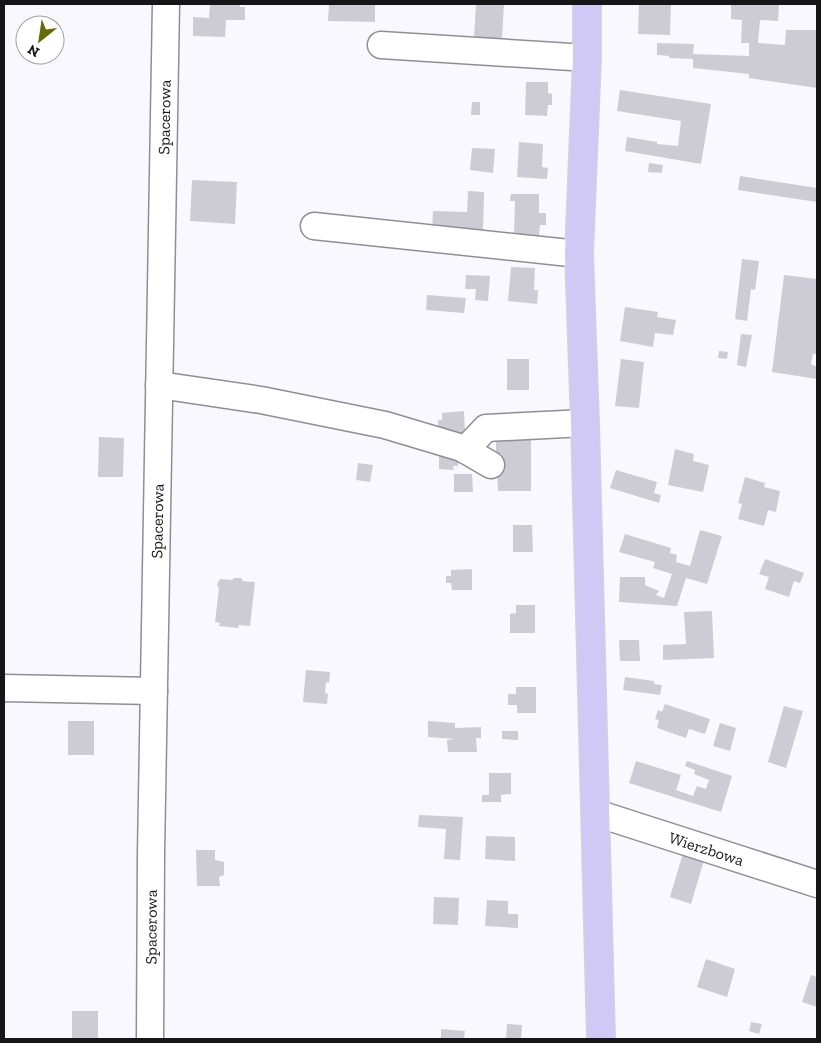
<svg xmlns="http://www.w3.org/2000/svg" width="821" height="1043" viewBox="0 0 821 1043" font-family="'Zilla Slab',serif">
  <rect width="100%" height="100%" fill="#f9f8ff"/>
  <path fill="#cdccd4" d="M210,4H240V7H245V20H226L225,37L193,36V17L209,18Z
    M329,4H375V22L328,21Z
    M476,4H504L502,40L474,38Z
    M639,4H671L670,35L638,34Z
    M731,4H779L778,21L760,20L758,43L785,45L786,30H817V88L749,78V74L693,68V59L669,58V56L657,55V43L694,44L693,54L749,56V43H741L742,20L731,19Z
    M526,82H548V93L552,94V105H548L547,116L525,115Z
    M620,90L711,104L701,164L625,151L627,137L657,142V144L678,146L681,121L617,111Z
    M472,102H480V115H471Z
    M519,142L543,144L542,167L548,168L547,179L517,177Z
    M472,148L495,149L493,173L470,170Z
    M649,163L663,165L662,173L648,172Z
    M740,176L817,188V202L738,190Z
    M192,180L237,182L235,224L190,221Z
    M468,191L484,192L483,232L432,231L433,211L467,212Z
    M511,194H539V213H546V225H540L539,237L514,235L515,201H510Z
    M742,259L759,261L755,290L751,289L747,321L735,319Z
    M511,267L535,268L534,290H538L537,304L508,301Z
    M466,275L490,276L488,301L475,300L476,289H465Z
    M784,275L817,279V354H813L811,364L817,367V379L772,372Z
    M427,295L466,298L464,313L426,310Z
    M625,307L658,312L657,317L676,320L673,335L655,333L653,347L620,341Z
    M741,334L752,335L746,367L737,365Z
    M719,351L728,352L727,359L718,358Z
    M507,359H529V390H507Z
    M621,359L644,362L639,408L615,406Z
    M464,411L465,434L443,435V428H438V420H442V413Z
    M531,430V491H498L497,471H502V454L496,455V431Z
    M99,437L124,438L123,477H98Z
    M439,449L459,461H458V466H453L454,470L439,469Z
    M675,449L694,454L693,461L709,465L703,492L668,485Z
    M358,463L373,465L370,482L356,480Z
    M616,470L657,482L654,493L661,495L659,503L610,488Z
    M454,474H472L473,492H454Z
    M745,477L765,483L764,487L780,491L776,512L768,510L764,526L738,519L742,504L738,503Z
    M513,525H532L533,552H513Z
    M700,530L722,536L707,584L686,578L677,606L619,602L620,577H645V585L659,591L656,595L664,598L672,574L653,568L655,562L619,552L625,534L671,548L670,553L677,555L676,562L690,566Z
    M765,559L804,573L800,583L794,581L789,597L765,589L769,577L759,574Z
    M472,569V590H452L451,583H446V576H451V570Z
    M234,578H241L243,581L255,582L250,626L239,625L238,628L219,626L220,623L215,622L219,588L217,586L218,582L220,579L232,580Z
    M516,605H535V633H510V614L516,613Z
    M712,611L714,658L663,660V645L686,644L684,612Z
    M619,640H639L640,661H620Z
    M306,670L330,672L329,683L326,682L325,693L328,694L327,704L303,702Z
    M625,677L654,681V684L662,685L660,695L623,690Z
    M516,687H536V713H517V705H508V694H516Z
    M665,704L710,719L705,734L689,729L686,738L657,728L659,720L655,719L658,710L662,712Z
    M784,706L803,711L786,768L768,762Z
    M68,721H94V755H68Z
    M428,721L455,723V728L481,727V738H476L477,752H448L447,740L454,739L428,737Z
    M720,723L736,728L730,751L713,746Z
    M502,731H518V740L502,739Z
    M636,761L681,775L676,790L693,796L697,786L706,789L709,780L694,774L695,770L685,766L687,761L732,776L721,812L629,783Z
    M489,773H511V794L501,795V802H482V795H489Z
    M419,815L463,817L460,860L444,859L446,829L418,827Z
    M486,836L515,837V861L485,859Z
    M196,850H215V860L224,862V875L219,877L220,886H197Z
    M684,850L705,857L691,904L670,897Z
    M434,897L459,898L458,925L433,924Z
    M487,900L508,901V914H518V928L485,926Z
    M706,959L735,969L727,997L697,987Z
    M811,975L817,977V1007L802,1002Z
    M72,1011H98V1039H72Z
    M751,1022L762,1024L759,1034L749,1031Z
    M507,1024L522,1025L521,1039H506Z
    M441,1029L465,1031L464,1039H441Z"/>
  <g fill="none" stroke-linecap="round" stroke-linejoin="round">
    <defs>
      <g id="minor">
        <path d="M381,45L587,58"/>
        <path d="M314,226L579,254"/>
        <path d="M159,385L261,400L385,425L462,448L491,465"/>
        <path d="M465,450L486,428L585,423"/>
        <path d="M4,688L154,691"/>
        <path id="s1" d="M596,813L817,884"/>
        <path id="s2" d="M150,1039L151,854L166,4"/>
      </g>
      <path id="major" d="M587,4V58L579,254L585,423L601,1039"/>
    </defs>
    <use href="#minor" stroke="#8f8e95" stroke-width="29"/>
    <use href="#major" stroke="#d5d5d5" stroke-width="30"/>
    <use href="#minor" stroke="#fff" stroke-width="26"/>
    <use href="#major" stroke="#d0c8f5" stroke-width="28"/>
  </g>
  <g text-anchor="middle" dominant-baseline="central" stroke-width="5" stroke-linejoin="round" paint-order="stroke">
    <g font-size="16" fill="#161518" stroke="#fff">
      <text stroke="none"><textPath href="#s2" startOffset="922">Spacerowa</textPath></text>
      <text stroke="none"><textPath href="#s2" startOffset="518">Spacerowa</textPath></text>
      <text stroke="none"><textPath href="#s1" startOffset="116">Wierzbowa</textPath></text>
      <text stroke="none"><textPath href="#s2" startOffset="112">Spacerowa</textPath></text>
    </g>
  </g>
  <rect width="821" height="1043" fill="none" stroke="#161518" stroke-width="10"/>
  <g transform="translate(40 40) rotate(210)"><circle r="24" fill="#ffffff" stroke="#a2a1a3"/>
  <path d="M0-4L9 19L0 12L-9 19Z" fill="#676907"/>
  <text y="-8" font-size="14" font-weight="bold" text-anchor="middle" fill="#161518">N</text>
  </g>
</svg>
